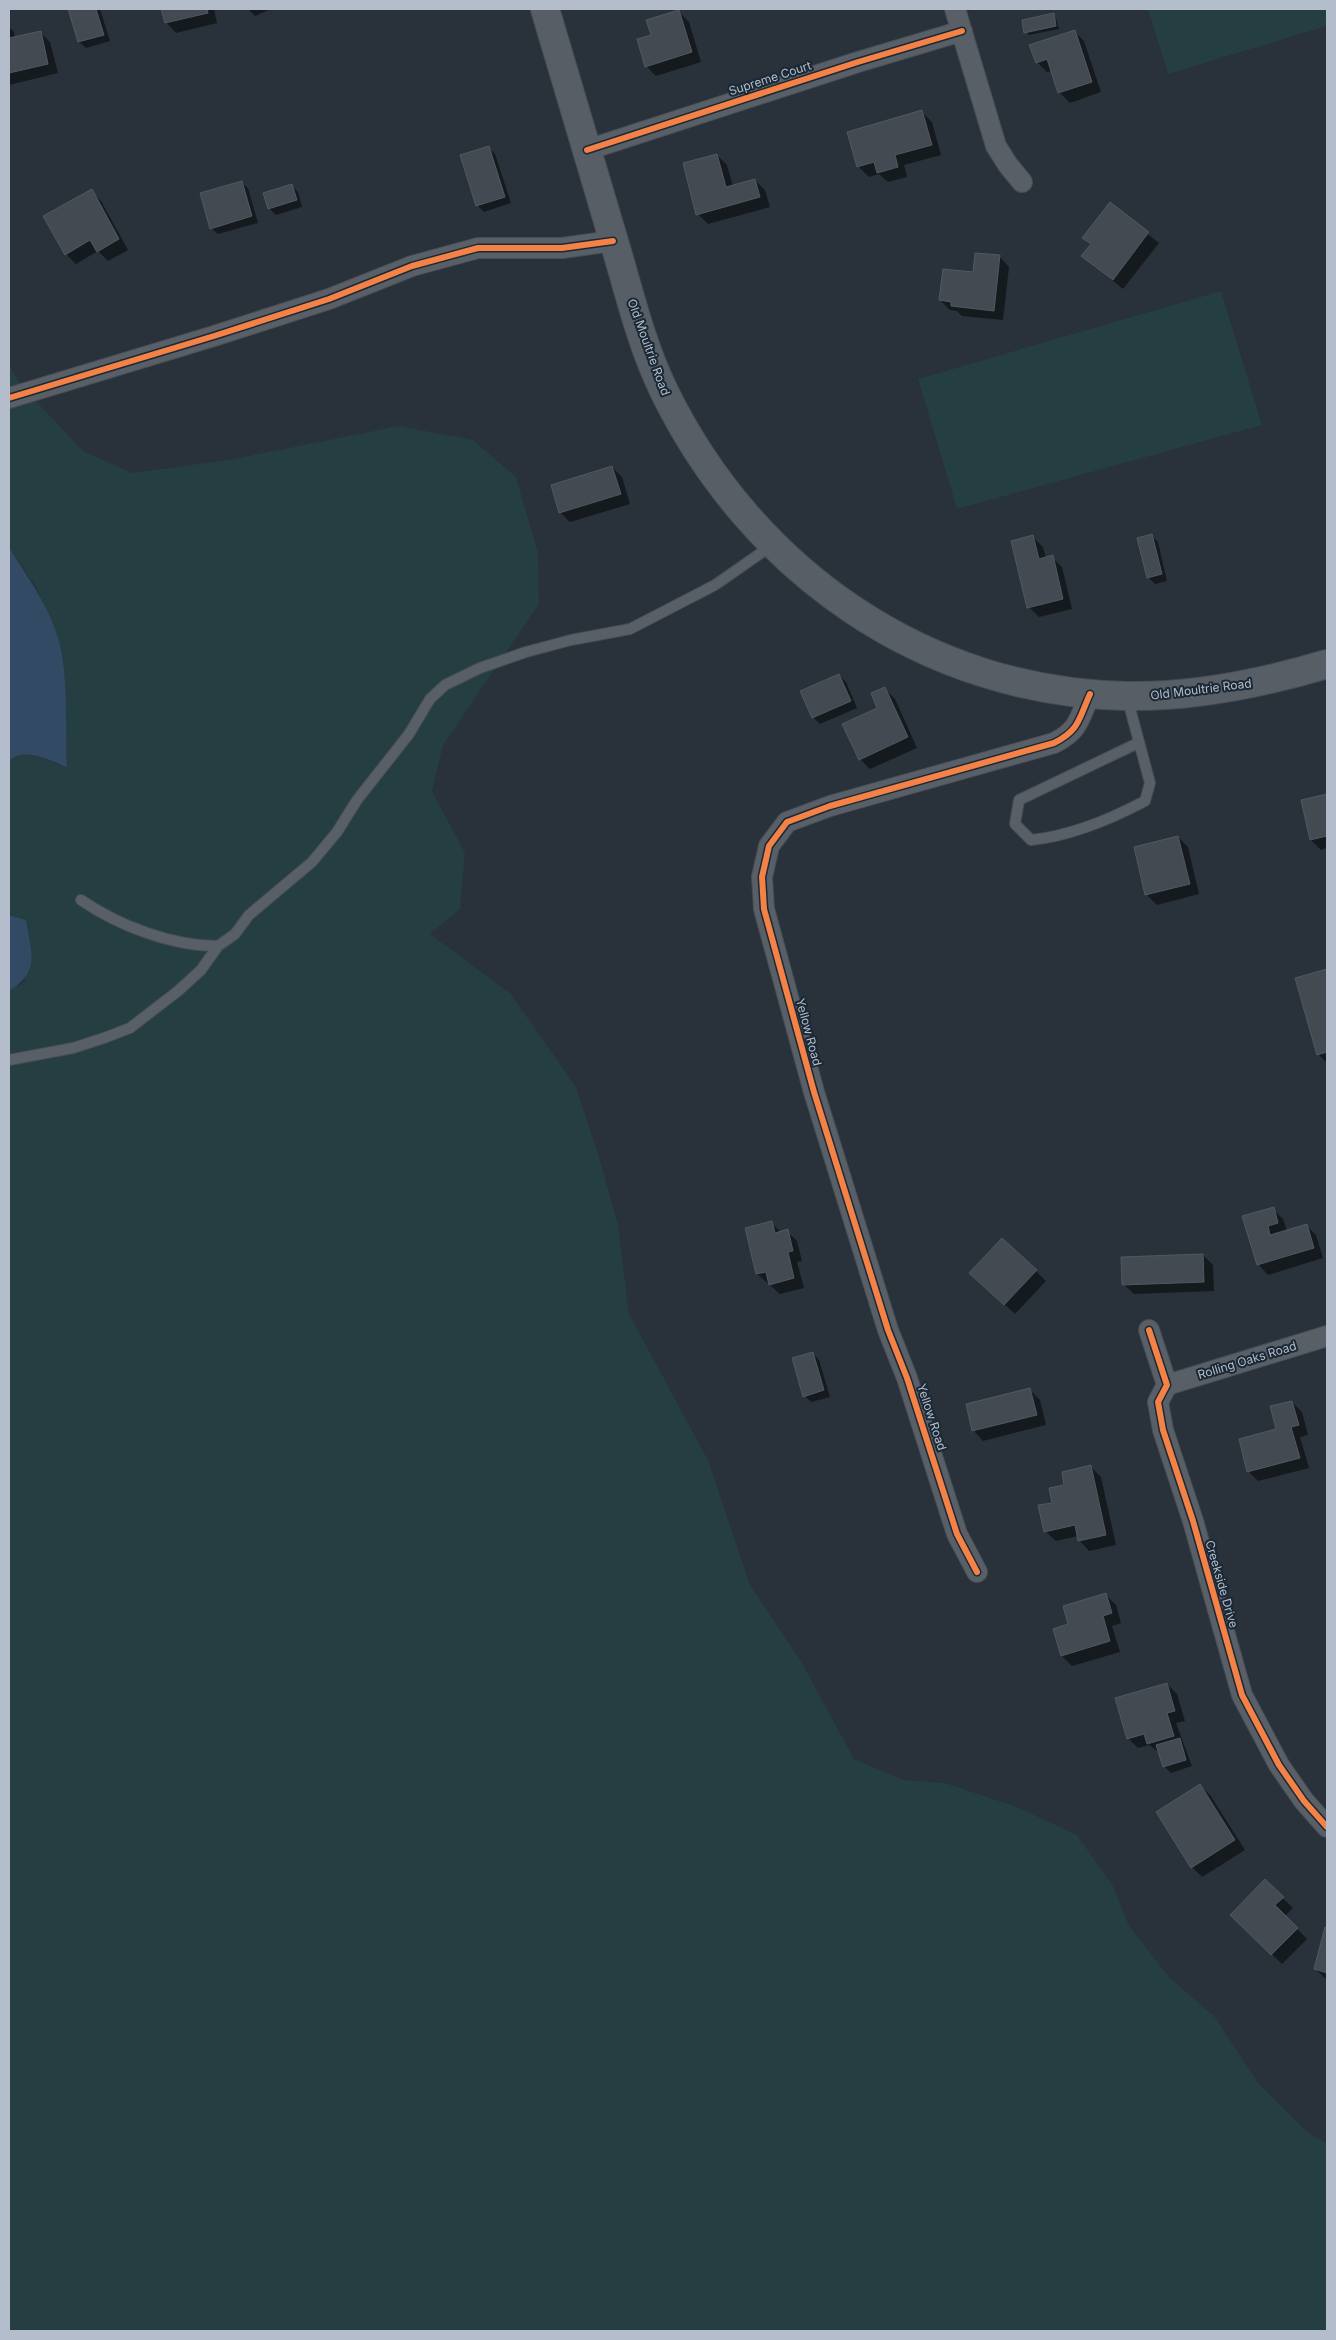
<svg xmlns="http://www.w3.org/2000/svg" width="1336" height="2340" viewBox="0 0 1336 2340" font-family="Inter,sans-serif">
  <rect width="100%" height="100%" fill="#29313a"/>
  <path fill="#253e41" d="M1148,9H1327V26L1168,74Z
    M1221,291L1262,425L957,509L918,379Z
    M9,364L20,384L83,451L132,473L234,459L399,426L473,440L516,477L538,553L539,604L443,745L432,791L465,853L460,909L430,934L511,994L576,1087L600,1160L618,1225L629,1314L708,1460L750,1585L802,1663L854,1759L904,1780L945,1783L1017,1807L1077,1835L1113,1886L1129,1926L1169,1977L1215,2017L1259,2084L1308,2133L1327,2143V2331H9V991L25,981L26,920L9,915V761C26,745 49,763 67,767L63,672L58,638L36,587L9,547Z"/>
  <path fill="#334a65" d="M9,547C27,577 48,604 58,638C69,674 65,729 67,767C50,761 25,746 9,761Z
    M9,915L26,920C31,953 41,971 9,991Z"/>
  <path fill="#0007" d="M69,9H100L110,41L86,48L79,42Z
    M163,9H214L217,23L176,33L166,22Z
    M248,9H271L255,16Z
    M679,12L689,22L701,62L656,76L646,66Z
    M1053,15L1056,18L1059,29L1029,35L1026,32Z
    M9,27L14,32L15,38L40,32L50,42L58,73L9,85Z
    M1074,31L1084,41L1101,92L1070,103L1059,92L1052,71L1047,72L1037,62Z
    M922,112L932,122L941,155L904,165L907,177L888,182L879,174L869,177L858,166Z
    M488,147L495,154L511,203L484,212L477,205Z
    M717,155L727,165L733,186L755,180L765,190L770,207L708,224L698,214Z
    M241,182L248,188L258,223L218,234L211,228Z
    M291,185L298,192L302,207L276,215L269,208Z
    M91,191L101,201L128,250L108,261L98,251L76,264L66,254Z
    M1110,204L1159,243L1123,289L1083,256L1091,245L1084,238Z
    M999,256L1009,267L1003,320L962,316L957,311L950,310L940,300Z
    M612,467L622,477L630,504L570,522L560,512Z
    M1152,536L1158,542L1167,581L1155,584L1148,577Z
    M1033,537L1043,547L1046,558L1052,557L1062,567L1072,609L1039,617L1029,607Z
    M839,675L846,682L857,708L820,724L813,717Z
    M885,689L895,699L917,748L870,769L860,759Z
    M1327,795V848L1321,850L1311,840L1302,801Z
    M1178,837L1188,847L1199,894L1157,905L1147,895L1135,848Z
    M1327,970V1063L1318,1054L1297,979Z
    M1273,1209L1283,1219L1287,1231L1306,1225L1316,1235L1323,1258L1268,1275L1258,1264L1244,1217Z
    M771,1223L781,1232L787,1231L797,1241L802,1261L797,1262L804,1288L780,1294L757,1274Z
    M1203,1255L1213,1265L1214,1291L1134,1294L1123,1284Z
    M1036,1271L1046,1281L1015,1314L981,1283Z
    M813,1353L819,1360L830,1397L811,1402L805,1396Z
    M1030,1390L1040,1400L1046,1425L983,1441L973,1430Z
    M1292,1402L1302,1412L1308,1435L1300,1437L1309,1468L1258,1481L1248,1471L1278,1430Z
    M1091,1467L1101,1477L1116,1545L1089,1551L1079,1540L1078,1536L1056,1541L1045,1531L1066,1486Z
    M1106,1595L1116,1605L1121,1623L1112,1626L1120,1652L1072,1666L1062,1656L1054,1630L1070,1625Z
    M1167,1684L1177,1694L1185,1721L1176,1723L1192,1766L1171,1773L1164,1766L1160,1753L1149,1745L1138,1748L1128,1738Z
    M1199,1785L1210,1795L1245,1850L1202,1877L1192,1867Z
    M1265,1881L1293,1908L1285,1916L1307,1939L1282,1964L1232,1915Z
    M1326,1928H1327V1980L1315,1969Z"/>
  <path fill="#434a52" stroke="#515861" d="M68,9H96L104,35L78,42Z
    M161,9H207L208,13L165,23Z
    M679,10L692,52L645,67L637,39L651,35L646,20Z
    M1054,13L1056,26L1024,33L1022,20Z
    M1075,30L1092,82L1058,93L1047,59L1036,63L1029,45Z
    M41,31L48,64L9,73V38Z
    M922,110L932,145L895,155L898,167L877,173L874,162L857,167L847,132Z
    M489,146L505,197L476,206L460,155Z
    M717,154L726,187L755,179L760,197L696,215L683,163Z
    M242,181L252,216L210,229L200,193Z
    M292,184L297,200L268,209L263,193Z
    M92,189L119,239L97,252L90,240L65,255L43,216Z
    M1110,202L1149,232L1113,280L1081,256L1091,244L1082,238Z
    M975,253L1000,255L994,311L951,306V302L939,300L943,269L973,272Z
    M612,466L621,494L559,513L551,485Z
    M1152,534L1162,574L1147,578L1137,538Z
    M1033,535L1039,559L1053,555L1063,599L1027,608L1011,541Z
    M839,674L851,701L812,718L800,691Z
    M885,687L908,737L859,760L842,724L877,708L871,693Z
    M1327,794V836L1310,840L1301,800Z
    M1178,836L1190,884L1145,895L1134,847Z
    M1327,969V1052L1317,1055L1295,978Z
    M1274,1207L1278,1223L1268,1226L1270,1235L1307,1224L1314,1248L1257,1265L1242,1216Z
    M772,1221L775,1233L788,1229L793,1251L788,1252L794,1278L769,1285L766,1272L756,1274L745,1228Z
    M1002,1238L1037,1270L1004,1305L969,1273Z
    M1203,1254L1204,1282L1122,1285L1121,1257Z
    M813,1352L824,1390L803,1397L792,1358Z
    M1030,1388L1037,1415L972,1431L966,1404Z
    M1292,1401L1299,1425L1291,1427L1300,1458L1247,1472L1239,1439L1276,1429L1270,1406Z
    M1091,1465L1106,1535L1078,1541L1075,1525L1044,1532L1038,1505L1052,1503L1049,1488L1064,1485L1062,1472Z
    M1106,1593L1112,1613L1103,1616L1110,1641L1061,1656L1053,1629L1068,1624L1063,1606Z
    M1167,1683L1175,1711L1167,1713L1174,1736L1147,1744L1144,1734L1127,1739L1115,1698Z
    M1180,1738L1186,1760L1163,1767L1156,1745Z
    M1200,1784L1235,1840L1191,1868L1156,1812Z
    M1265,1879L1284,1897L1275,1905L1298,1928L1271,1955L1230,1915Z
    M1325,1927H1327V1973L1314,1969Z"/>
  <g fill="none" stroke-linecap="round" stroke-linejoin="round">
    <defs>
      <path id="service" d="M1127,697L1150,783L1145,801C1109,820 1071,836 1031,840L1015,824L1019,800L1138,743
        M81,900C119,926 172,946 218,946
        M9,1060L73,1048L104,1038L130,1028L178,991L201,970L218,946L235,934L249,915L312,862L337,832L357,800L409,734L430,699L445,685L480,668L526,652L571,640L630,629L715,585L761,553L770,543"/>
      <path id="minor" d="M955,9L996,146L1008,165L1022,182
        M587,150L858,62L962,31
        M9,398L214,336L329,299L412,266L478,248H562L613,241
        M1149,1330L1167,1385L1158,1402L1163,1430L1193,1521L1242,1695L1279,1765L1304,1801L1327,1827
        M1167,1385L1327,1336
        M977,1572L957,1534L907,1378L888,1330L814,1092L764,909L762,877L769,846L787,822L830,806L1054,743C1080,730 1079,718 1090,694"/>
      <path id="secondary" d="M545,9C569,91 593,173 618,255C631,300 643,348 664,391C751,570 925,693 1128,696C1195,697 1263,683 1327,664"/>
    </defs>
    <use href="#service" stroke="#474d54" stroke-width="12"/>
    <use href="#minor" stroke="#474d54" stroke-width="22"/>
    <use href="#secondary" stroke="#474d54" stroke-width="30"/>
    <use href="#service" stroke="#595f67" stroke-width="10"/>
    <use href="#minor" stroke="#595f67" stroke-width="20"/>
    <use href="#secondary" stroke="#585e65" stroke-width="28"/>
    <defs>
      <path id="cycleway" d="M587,150L858,62L962,31
        M9,398L214,336L329,299L412,266L478,248H562L613,241
        M1149,1330L1167,1385L1158,1402L1163,1430L1193,1521L1242,1695L1279,1765L1304,1801L1327,1827
        M977,1572L957,1534L907,1378L888,1330L814,1092L764,909L762,877L769,846L787,822L830,806L1054,743C1080,730 1079,718 1090,694"/>
    </defs>
    <use href="#cycleway" stroke="#1b2835" stroke-width="9"/>
    <use href="#cycleway" stroke="#f48246" stroke-width="6"/>
  </g>
  <g text-anchor="middle" dominant-baseline="central" stroke-width="4" stroke-linejoin="round" paint-order="stroke">
    <g font-size="12" fill="#b3bdcb" stroke="#1b2835">
      <text transform="translate(770 78) rotate(-18)">Supreme Court</text>
      <text transform="translate(649 347) rotate(70)">Old Moultrie Road</text>
      <text transform="translate(1201 689) rotate(-7)">Old Moultrie Road</text>
      <text transform="translate(809 1032) rotate(75)">Yellow Road</text>
      <text transform="translate(1247 1360) rotate(-17)">Rolling Oaks Road</text>
      <text transform="translate(932 1417) rotate(72)">Yellow Road</text>
      <text transform="translate(1222 1584) rotate(74)">Creekside Drive</text>
    </g>
  </g>
  <rect width="1336" height="2340" fill="none" stroke="#b3bdcb" stroke-width="20"/>
</svg>
